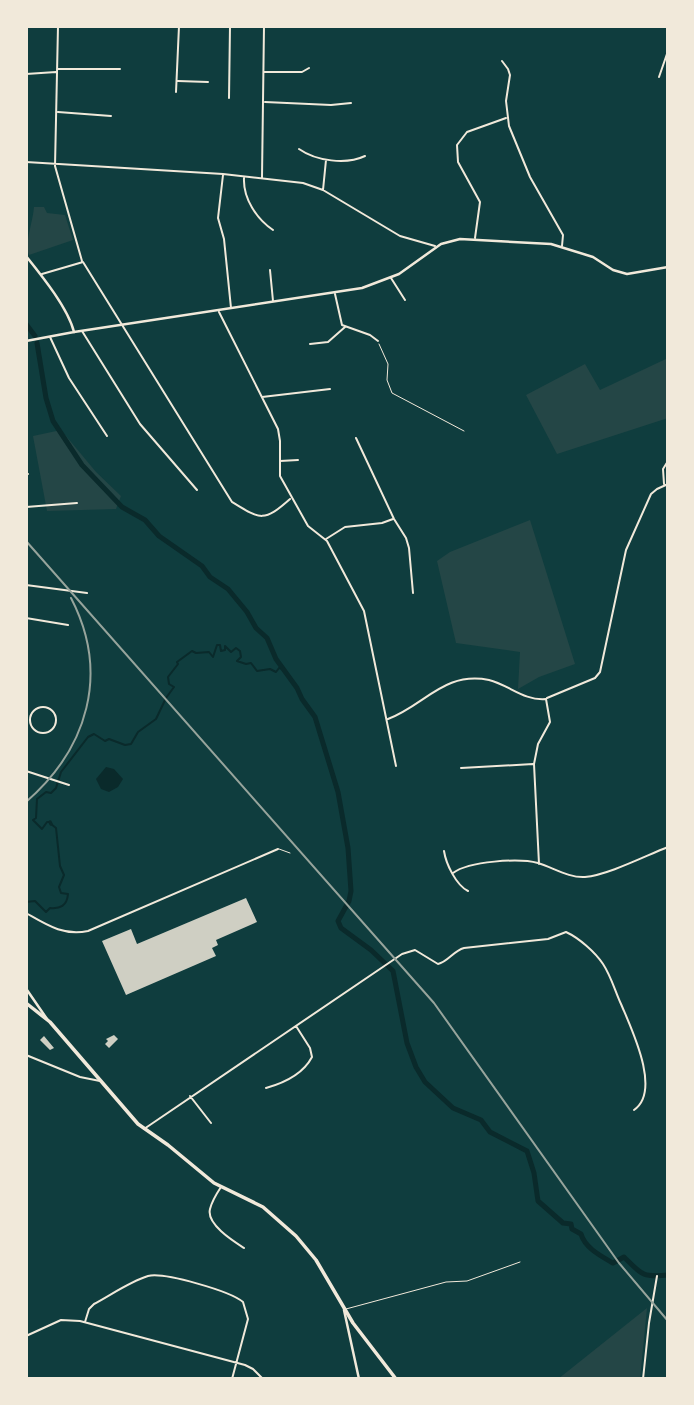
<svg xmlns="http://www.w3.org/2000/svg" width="694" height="1405" viewBox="0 0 694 1405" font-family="'Varela Round',sans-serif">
  <rect width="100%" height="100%" fill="#0f3d3e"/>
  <path fill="#244646" d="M34,207H44L47,213L65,215L73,240L29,255C24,244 33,222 34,207Z
    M668,358V418L557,454L526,395L585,364L600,390Z
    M61,430L96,472L121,496L116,509L47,511L33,436Z
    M530,520L575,664L539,677L518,689L520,652L456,643L437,561L450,552Z
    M647,1308L640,1379H558Z"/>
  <path fill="#0a2a2b" d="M106,767L114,769L123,779L118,787L109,792L101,789L96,779Z"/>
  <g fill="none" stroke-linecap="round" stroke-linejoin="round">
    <path stroke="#0a2a2b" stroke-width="2" d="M50,822H47L42,829L33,820L36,818L37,799L46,792L51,793L56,788L61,772L88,737L94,734L105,741L109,739L125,745L131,744L138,732L156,719L166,698L174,687L169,684L168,677L178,664L177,662L192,651L196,653L209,652L213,657L217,645H220L221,651L225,650V646L231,652L236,648L240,651L241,657L237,661L246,664L251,663L257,671L270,669L276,672L279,668L283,669
      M26,902L35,901L46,912L50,908C60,909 67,906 68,894L61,893L59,887L64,875L60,866L56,828L51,824"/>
    <path stroke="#0a2a2b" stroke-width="3.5" d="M50,822L51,824"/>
    <path stroke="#0a2a2b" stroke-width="5" d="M26,324L35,336
      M37,343L46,398L53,421L82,465L122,507L145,520L159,536L202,566L210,577L228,589L247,612L256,628L267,638L276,659L297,688L302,699L315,717L338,792L348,848L351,891L349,901L338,921L341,928L371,950L393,971L407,1043L416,1067L425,1082L453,1108L481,1120L490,1132L527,1151L534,1173L538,1201L563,1223L571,1224L572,1229L581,1234C585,1248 601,1256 613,1263L624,1257C641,1274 642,1278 668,1275"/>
  </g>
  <path fill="#cfcfc3" d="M246,898L257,922L216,940L218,945L212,948L216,956L126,995L102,941L131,929L137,944Z
    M114,1035L118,1039L109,1048L105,1044L108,1041L106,1039Z
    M44,1036L54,1048L50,1050L40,1040Z"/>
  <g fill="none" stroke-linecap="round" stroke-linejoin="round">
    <path stroke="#f1e9da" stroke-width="1" d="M379,344L388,364L387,380L392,393L464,431"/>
    <path stroke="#f1e9da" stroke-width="1" d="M279,849L290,853
      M346,1309L446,1282L467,1281L520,1262"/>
    <path stroke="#f1e9da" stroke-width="2" d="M58,26L55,166L82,261
      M502,61L508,69L510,75L506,101L509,126L530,177L563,235L562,246
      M58,69H120
      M264,72H302L309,68
      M26,74L56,72
      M659,77L668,51
      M178,81L208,82
      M176,92L179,26
      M229,98L230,26
      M265,102L331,105L351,103
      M58,112L111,116
      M299,149C316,161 346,165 365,156
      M26,162L223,174L303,183L323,190L400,236L435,246
      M223,175L218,218L224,239L231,308
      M262,177L264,26
      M244,178C243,199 257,219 273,230
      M323,190L326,160
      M475,238L480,202L458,162L457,145L467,132L506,118
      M270,270L273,301
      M42,274L83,262L232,502C261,520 264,522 290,499
      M391,278L405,300
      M335,294L342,325L370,335L378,341
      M219,312L278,429L280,441V476L308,526L327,541L364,611L396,766
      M82,331L140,424L197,490
      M50,337L69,378L107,436
      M310,344L328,342L345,327
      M262,397L330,389
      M356,438L394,519L406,538L409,548L413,593
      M280,461L298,460
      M26,474H28
      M664,484L663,469L668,461
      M26,507L77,503
      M326,539L345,527L382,523L393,519
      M26,585L87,593
      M26,618L68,625
      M547,698L595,678L600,672L626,550L651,494L657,489L668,484
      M30 720a13 13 0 1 1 26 0a13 13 0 1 1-26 0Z
      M388,719C425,705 444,671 489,680C509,685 524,701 546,699L550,722L538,744L534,764L539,864
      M461,768L533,764
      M26,771L69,785
      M444,851C446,864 456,885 468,891
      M453,873C469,861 519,858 538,863C554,868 569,878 585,877C608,875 645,856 668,847
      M26,913C47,925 63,936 88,931L278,849
      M26,1055L80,1077L100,1081
      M266,1088C284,1083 303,1074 312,1057L310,1048L296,1026
      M190,1096L211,1123
      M144,1129L402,954L415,950L438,964C448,962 453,951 464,948L548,939L566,932C579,938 595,952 603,964C611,976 615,991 621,1004C631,1028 662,1091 634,1110
      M221,1187C217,1193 212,1201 210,1209C206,1224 233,1241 244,1248
      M85,1322L89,1309L94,1304C111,1295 129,1282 148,1276C164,1272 230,1291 243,1302L248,1319L232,1379
      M26,1336L61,1320L80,1321L245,1365L253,1369L263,1379
      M643,1379L649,1323L657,1276"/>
    <path stroke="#f1e9da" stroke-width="2.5" d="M74,332L362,288L399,274L441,244L460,239L551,244L593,257L613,270L627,274L668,267
      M344,1310L359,1379"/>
    <path stroke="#f1e9da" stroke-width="2.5" d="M26,256C42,276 68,308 74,332L26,341
      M27,990L47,1019"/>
    <path stroke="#f1e9da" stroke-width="3.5" d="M26,1003L50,1022L138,1124L168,1145L214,1183L263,1207L296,1236L316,1260L353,1323L396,1379"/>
    <path stroke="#97a49c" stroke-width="2" d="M26,541L434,1003L619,1263L668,1321
      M26,802C88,748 110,673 71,598"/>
  </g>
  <rect width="694" height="1405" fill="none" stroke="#f1e9da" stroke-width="56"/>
</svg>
